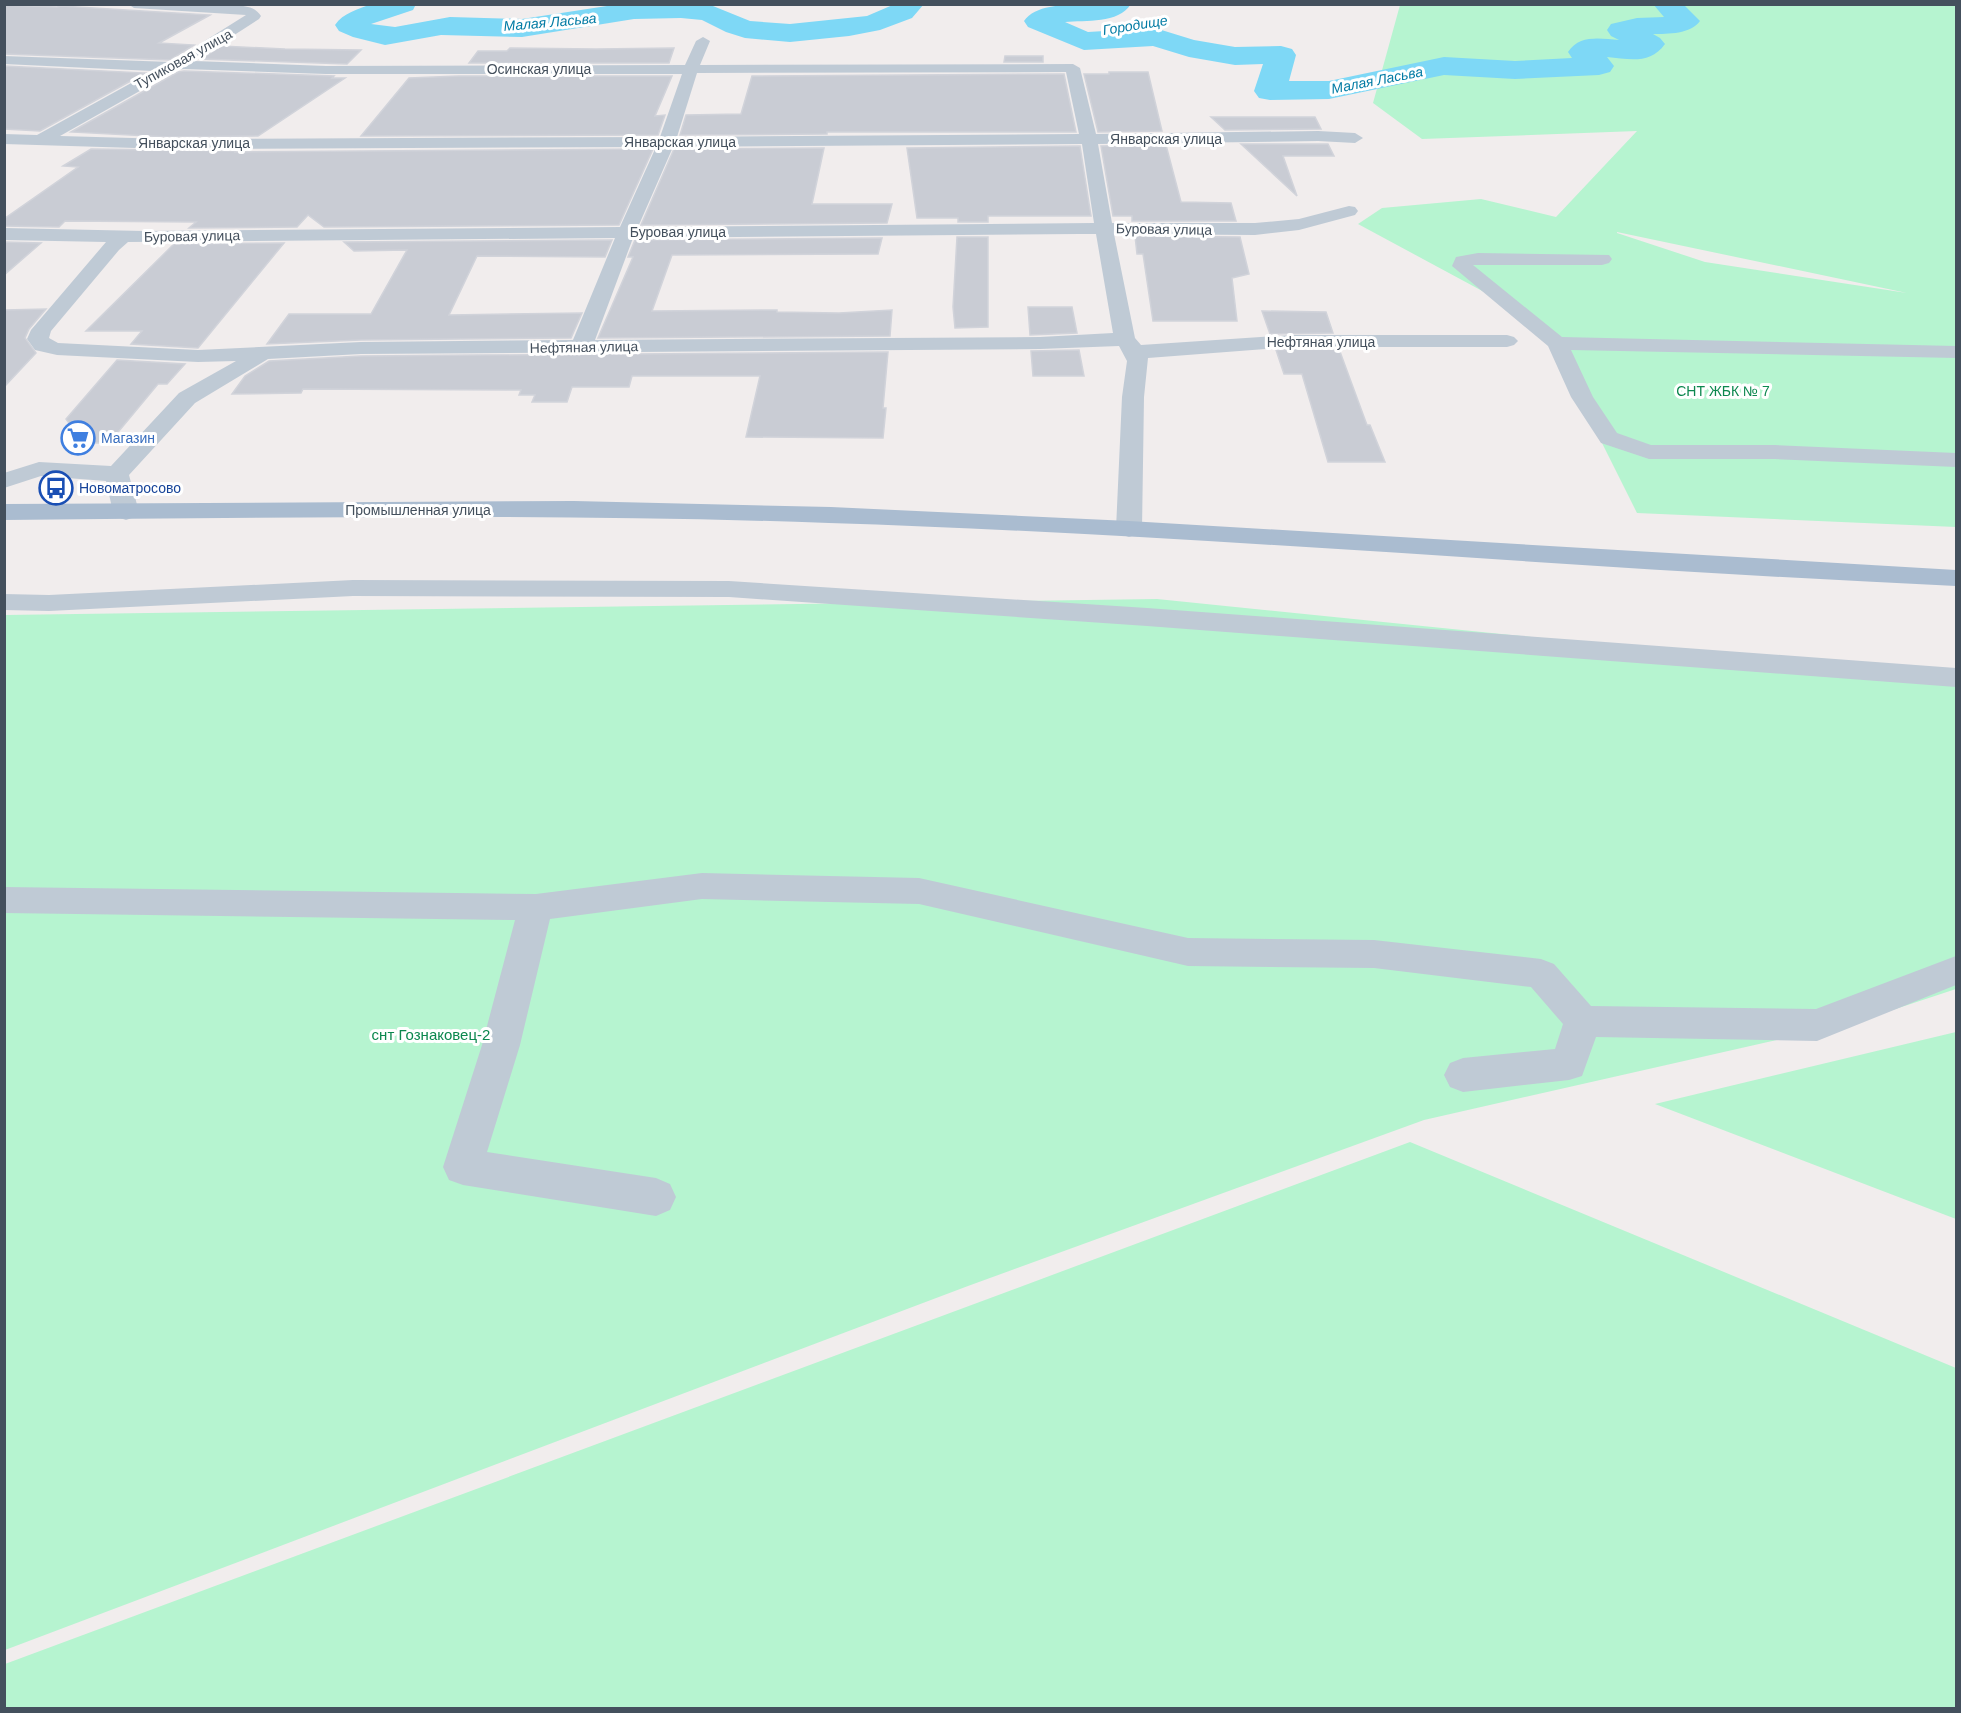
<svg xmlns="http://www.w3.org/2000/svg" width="1961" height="1713" viewBox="0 0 1961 1713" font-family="Helvetica,sans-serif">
  <rect width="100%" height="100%" fill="#f1eded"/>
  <path fill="#b6f4d0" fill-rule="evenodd" d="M1400,5H1956V527L1637,513L1552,343L1499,300L1358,224L1382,208L1481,199L1556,217L1637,131L1422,139L1373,103ZM1617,233V232L1907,293L1705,262Z
    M1157,599L1956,680V989L1856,1022L1424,1120L968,1286L5,1650V615Z
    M1956,1032V1219L1655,1104Z
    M1410,1142L1956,1368V1708H5V1664Z"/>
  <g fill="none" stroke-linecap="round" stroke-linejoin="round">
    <path fill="#7ed8f6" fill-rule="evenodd" d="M372,4H416L413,10L371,24L395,27L450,17L522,19L620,4H708L750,21L790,24L867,16L895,4H924L912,18L880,30L849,36L790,42L745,38L726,32L702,20L681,18L634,19L522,37L441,35L385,45L353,37L339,31L335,25C343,13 358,9 372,4Z
      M1081,4H1131C1118,24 1086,20 1065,22L1088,32L1155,28L1194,40L1235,47L1281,46L1292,49L1296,55L1289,81H1329L1444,57L1515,61L1572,58L1568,52C1580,34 1601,39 1619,40L1611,36L1607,30L1611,24L1637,18L1664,17L1653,4H1683L1700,21C1691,34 1668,34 1653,34L1660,38L1665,44C1650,65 1629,59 1607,57L1614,66L1610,72L1599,75L1515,79L1444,75L1329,99L1270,100L1259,98L1254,91L1263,64L1235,65L1189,57L1153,46L1084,50L1028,27L1024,21C1035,5 1063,5 1081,4Z"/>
  </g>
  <path fill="#c9ccd4" stroke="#d1d3da" stroke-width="1.5" d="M4,5L57,7L61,6L210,15L159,43L194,45L170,60L4,54Z
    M221,46L285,49L361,50L347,64L201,59Z
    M510,48L596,49L674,48L669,63H469L478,51H507Z
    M1005,56H1043V62H1004Z
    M4,66L145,73L40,131L4,129Z
    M184,71L334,76L332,78H345L258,136L168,137L71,132L178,72Z
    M1109,72H1148L1162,131L1098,132L1084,74H1109Z
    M1064,74L1076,132H827V134L680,135L686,115L741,114L752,76Z
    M459,76H672L655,116L665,115L658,135L361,136L409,78Z
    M1211,117H1315L1321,129L1225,130Z
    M1241,144H1328L1334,156H1283L1297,196Z
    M1166,145L1181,202L1231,203L1236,221H1132V216H1113L1101,146Z
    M1080,146L1091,216H988V222H958V218H917L907,148Z
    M824,148L812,204H892L887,223L641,225L674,149Z
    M91,149L236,151L234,152L653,149L619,225L324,227L308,215L297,227L189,228L196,222L65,221L59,227L4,226V219L78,167L63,166Z
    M1135,236L1240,237L1249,274L1232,278L1237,321H1153L1143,254H1137Z
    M957,237H988V327L955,328L953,307Z
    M882,238L878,254L672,255L652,311L777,310V312L839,313L892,310L890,336L598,338L633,257H628L635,240Z
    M612,240L605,257L477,256L449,315L582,313L571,338L361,340L267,344L289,314H371L407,250L354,251L344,242Z
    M4,242L41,243L4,275Z
    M284,243L198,348L131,344L142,331H86L174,244Z
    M1028,307H1072L1077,333L1030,335Z
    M46,309L29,329L25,338L36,353L4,387V310Z
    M1262,311L1326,312L1333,333L1270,334Z
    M1292,349H1339L1367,425H1370L1385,462H1328L1302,374H1284L1276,350Z
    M1079,350L1084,376H1033L1031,351Z
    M888,352L883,408H886L883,438L746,437L760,376H632L629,387H572L567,402H532L535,395H519L521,390L303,389L301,393L232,394L245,376L269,361L361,356Z
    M117,360L185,364L167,384H158L109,443H84L66,419Z"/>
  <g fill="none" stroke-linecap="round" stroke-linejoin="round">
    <path fill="#bfcad5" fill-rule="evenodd" d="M128,4L238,5C248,7 255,7 261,16L259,19L194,61L326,66L685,65L696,41L703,37L710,41L700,65L1073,64L1080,68L1096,134L1318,131L1355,133L1363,138L1355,143L1318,141L1098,144L1112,223H1255L1299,219L1349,206L1355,207L1358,211L1355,215L1299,230L1255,235L1114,234L1135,338L1141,345L1292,335H1507L1514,337L1518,341L1514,345L1507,347H1292L1148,358L1144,397L1142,529L1138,534L1129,537L1120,534L1116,529L1122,397L1127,361L1119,346L1040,349L361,354L268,359L195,403L129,475L139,512L135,517L126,520L117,517L113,512L106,481L41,476L4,488V473L39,462L111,466L179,393L236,361L198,362L57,355L35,350L27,339L31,330L106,242L4,240V228L144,231L620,227L656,147L168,149L4,144V134L37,135L153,71L4,64V56L171,62L246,15L134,8ZM184,69L326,74H682L660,137L168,139L60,136L177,70ZM1066,72L1079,134L677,137L697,73ZM1082,144L1094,223L638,227L673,147ZM1079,234H1096L1113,333L1040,337L595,340L633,238ZM615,238L573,340L361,342L198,350L58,343L49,338L51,331L119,250L128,242Z
      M1478,253L1609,255L1612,259L1609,263L1602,265H1473L1562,337L1956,346V358L1571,350L1593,397L1617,433L1651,445H1775L1956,453V467L1775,459H1649L1601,443L1571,397L1548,346L1452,266L1456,257Z
      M353,580L729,581L1147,608L1956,668V687L1147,626L729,597L353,596L49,611L4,610V594L49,595Z
      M702,873L919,878L1188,938L1374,940L1541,959L1554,964L1591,1006L1816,1009L1956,956V985L1817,1041L1596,1037L1582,1076L1569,1080L1463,1092L1450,1087L1444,1075L1450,1063L1463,1058L1555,1049L1563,1024L1531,987L1374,968L1188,966L919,904L702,899L550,919L520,1045L487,1152L656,1178L670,1184L676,1197L670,1210L656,1216L463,1185L449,1180L443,1167L482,1045L515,920L4,913V887L536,894Z"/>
    <path fill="#aabcd0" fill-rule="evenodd" d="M574,501L831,507L1129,521L1956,570V586C1581,569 1205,535 829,523C554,513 279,518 4,520V504Z"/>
  </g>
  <defs>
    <symbol id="supermarket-ring" viewBox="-11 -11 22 22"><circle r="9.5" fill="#fff" stroke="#3f7fe0" stroke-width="1.5"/><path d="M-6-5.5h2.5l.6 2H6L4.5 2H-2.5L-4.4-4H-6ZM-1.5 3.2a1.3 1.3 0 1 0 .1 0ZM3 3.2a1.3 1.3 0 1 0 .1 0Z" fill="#3f7fe0"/></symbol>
    <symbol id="bus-ring" viewBox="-11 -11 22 22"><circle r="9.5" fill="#fff" stroke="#1a4fb4" stroke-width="1.5"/><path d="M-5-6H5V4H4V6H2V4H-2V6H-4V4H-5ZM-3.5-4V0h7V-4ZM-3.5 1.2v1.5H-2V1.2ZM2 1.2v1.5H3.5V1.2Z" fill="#1a4fb4"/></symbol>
  </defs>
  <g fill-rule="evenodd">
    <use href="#supermarket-ring" x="59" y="419" width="38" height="38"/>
    <use href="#bus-ring" x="37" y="469" width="38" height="38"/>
  </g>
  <g text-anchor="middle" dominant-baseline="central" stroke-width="6" stroke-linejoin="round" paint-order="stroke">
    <g font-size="14" font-style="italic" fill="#027ba4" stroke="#fff">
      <text transform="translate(550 22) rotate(-5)">Малая Ласьва</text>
      <text transform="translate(1135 25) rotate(-9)">Городище</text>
      <text transform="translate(1377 80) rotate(-11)">Малая Ласьва</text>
    </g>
    <g font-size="14" fill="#44505d" stroke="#fff">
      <text transform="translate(183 59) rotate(-29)">Тупиковая улица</text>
      <text x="539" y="69">Осинская улица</text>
      <text x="1166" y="139">Январская улица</text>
      <text x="680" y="142">Январская улица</text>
      <text x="194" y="143">Январская улица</text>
      <text transform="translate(1164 229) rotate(1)">Буровая улица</text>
      <text x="678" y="232">Буровая улица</text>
      <text transform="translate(192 236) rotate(-1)">Буровая улица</text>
      <text x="1321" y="342">Нефтяная улица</text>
      <text transform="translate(584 347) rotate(-1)">Нефтяная улица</text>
      <text x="418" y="510">Промышленная улица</text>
    </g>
    <g font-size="14" fill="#0c874e" stroke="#fff">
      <text x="1723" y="391">СНТ ЖБК № 7</text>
    </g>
    <g font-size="14" fill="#366cbe" stroke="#fff" text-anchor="start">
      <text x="101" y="438">Магазин</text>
    </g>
    <g font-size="14" fill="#164399" stroke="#fff" text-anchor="start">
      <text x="79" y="488">Новоматросово</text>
    </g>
    <g font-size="15" fill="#0c874e" stroke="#fff">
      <text x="431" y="1034">снт Гознаковец-2</text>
    </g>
  </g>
  <rect width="1961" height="1713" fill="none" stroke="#44505d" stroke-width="12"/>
</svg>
